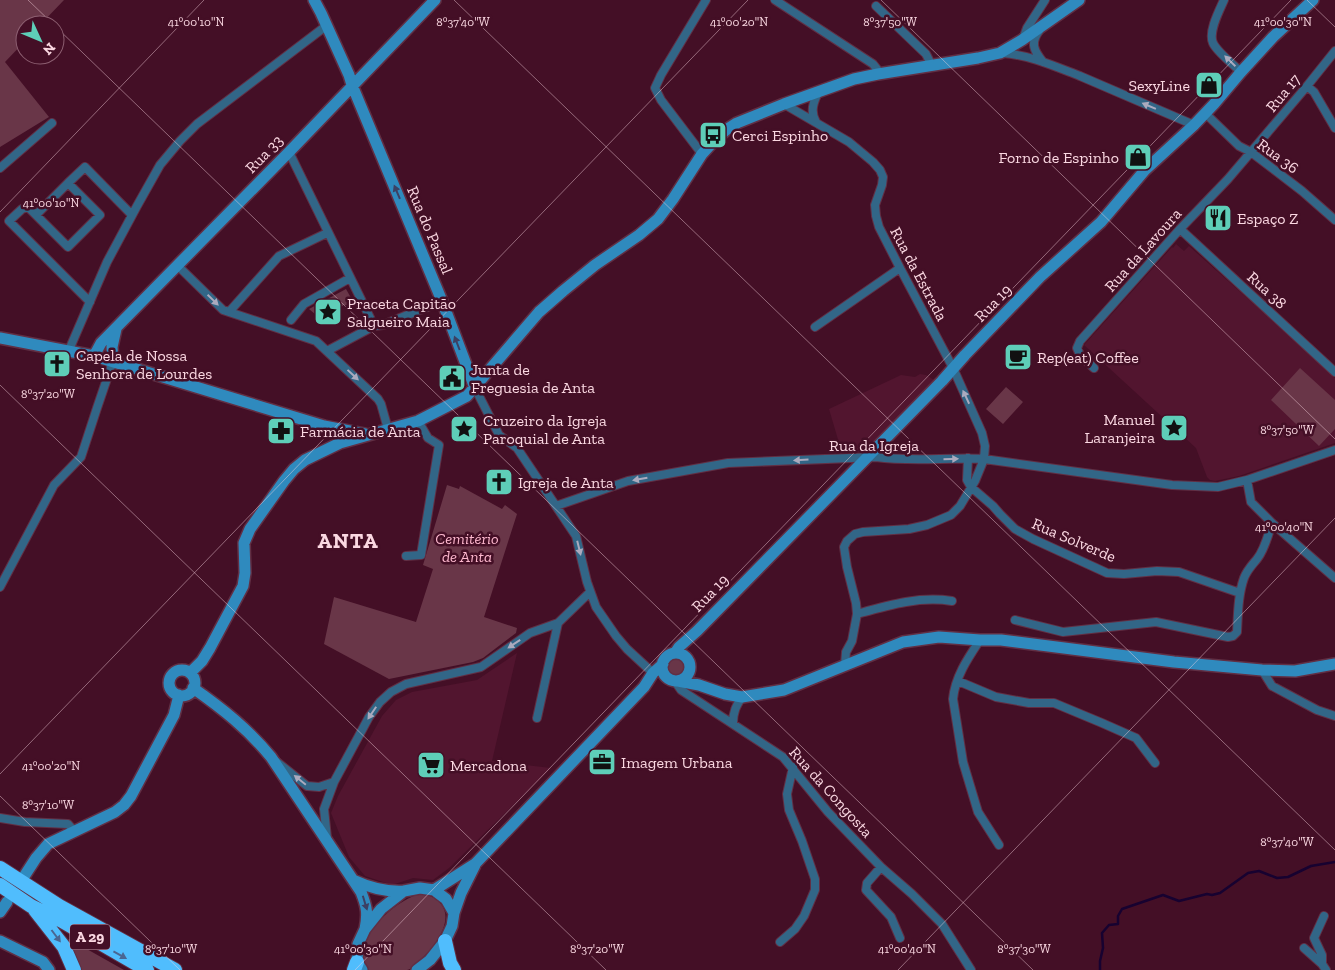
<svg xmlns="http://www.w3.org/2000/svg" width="1335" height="970" viewBox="0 0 1335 970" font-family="'Zilla Slab',serif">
  <rect width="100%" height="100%" fill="#440f26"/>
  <path fill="#52152f" d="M1176,244L1184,251L1189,246L1332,374L1335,378V443L1239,476L1215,481L1210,480L1207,477L1196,448L1084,345L1172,247L1173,248Z
    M920,374L926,375L934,380L863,452L842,453L829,409L901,375L915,377Z
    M517,653L492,761L551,768L449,868L433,880L413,878L392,885L365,876L349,857L331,813L338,796L382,716L396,700L412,692L477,680Z"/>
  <path fill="#693648" d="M0,0H64L40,25H25V41L5,62L49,117L0,147Z
    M346,289L355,305H343V306L323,310L315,314L309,309Z
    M1300,368L1335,400V429L1319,446L1271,400Z
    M1006,387L1023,402L1003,424L986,409Z
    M447,485L459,489L460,486L502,509L505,505L517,514L484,617L517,628L516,633L483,658L473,662L389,679L324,644L334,597L416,622L433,569L423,565Z
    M668 667a9 9 0 1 1 18 0a9 9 0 1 1-18 0Z
    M420,894C429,895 435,897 441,904C455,921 433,949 420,960C416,963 412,969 407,970C400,970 377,970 368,970C345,944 396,899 420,894Z
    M69,939L124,970H78L66,943Z"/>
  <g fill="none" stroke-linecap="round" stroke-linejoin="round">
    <path stroke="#170230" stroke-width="2.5" d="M1100,970V961L1103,948L1102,933L1109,925L1118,924V916L1122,909L1163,895L1179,901L1207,894L1212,895L1220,893L1248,873L1259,871L1277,878L1288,877L1311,866L1335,862"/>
    <defs>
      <path id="street" d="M775,0L873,64L877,69L878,74
        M1224,0C1219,11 1208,32 1213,43C1217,52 1233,64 1241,72
        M876,6L926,54L929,60L930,66
        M1039,31C1030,43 1034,51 1043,62
        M1023,39L1027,28L1045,0
        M1002,53C1030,55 1054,66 1080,76C1118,92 1156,109 1194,125
        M1307,86L1314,92L1335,128
        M784,104L849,142L873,162L880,170L883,177L882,185L875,205L876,216L879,227L900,268L953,368L982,433L985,446L984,459L975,481L960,506L951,515L927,525L909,529L863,532L855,534L847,541L844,547L847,567L856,603L857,614L852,641L846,652L845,665
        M1205,113L1239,146L1251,152L1302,191L1335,220
        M816,122C810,112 813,102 819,91
        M289,152L374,326
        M702,154L661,100L655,88L661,75L706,0
        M0,168L52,123
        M36,215L68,183
        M1180,229L1335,372
        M178,266L223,310L316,341L378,399L381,404L388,429
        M90,302L9,221L22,209L28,207L68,247L100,215L68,183L85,167L132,215
        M229,312L279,256L327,233
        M291,320L304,304L350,278
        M815,327L900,268
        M69,350L107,262L137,206L160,165L180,141L197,124L326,26
        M327,351L374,326L383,325L442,301
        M1094,368L1080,355L1077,348L1080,341L1180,229L1228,179L1307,86L1335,51
        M475,388L499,435L517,448L576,536L587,582L596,607L616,636L627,649L653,673
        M968,458L967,480L971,487L993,506L1000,514L1015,529L1033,539L1107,573L1124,574L1157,571L1179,572L1240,593
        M1247,480L1251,502L1272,523L1335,578
        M556,506L628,481L728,463L876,457C912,462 948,457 984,459L1172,485L1218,487L1247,480L1335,450
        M406,556L421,555L439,445L428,438L418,421
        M0,587L54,485L81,457L97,408L113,361
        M857,614C889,605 919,596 952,601
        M1015,620L1063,632L1156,622L1228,637L1233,636L1237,632C1238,614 1238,595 1244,578C1247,570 1252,565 1257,559C1265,549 1268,535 1272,523
        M980,640C968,658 955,677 953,699L963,762L978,812L999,845
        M1262,670L1272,686L1317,710L1335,716
        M674,680L681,690L783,757L828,812L881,867L912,894L942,924L971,970
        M958,681L996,697L1029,703H1054L1102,723L1136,738L1155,763
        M537,718L558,623L590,592
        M733,723C733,712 736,706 742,697
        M277,762L307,786L319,787L334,782
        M0,818L25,822L68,824L74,831
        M327,838L324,809L334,782L369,717L380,702L391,692L406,684L481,667L530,633L558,623
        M881,867L867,883L866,890L891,917L900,938
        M1324,916L1314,938L1322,955V964L1326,970
        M780,942L795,929L804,916L815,890V879L802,841L789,810L787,794L793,767
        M1304,948L1322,964"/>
      <path id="secondary" d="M314,0L321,13L349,75L352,85L442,301L475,388
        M0,338L94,356L324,426L365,434
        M94,356L101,343L289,152L435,0
        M113,361L112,347L116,329
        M675,653L679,647L697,631L942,381L965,355L1040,277L1101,222L1145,170L1194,125L1214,104L1241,72L1273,37L1313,0
        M662 667a14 14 0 1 1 28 0a14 14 0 1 1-28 0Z
        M169 683a13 13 0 1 1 26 0a13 13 0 1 1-26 0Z
        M190,673L202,661L210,648L243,586L245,573L244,543L250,529L284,481L294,469L305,460L340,443L418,421L467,396L539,312L563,291L595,265L639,235L658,219L673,199L702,154L713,142L726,130L737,123L784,104L854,79L878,74L978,58L1000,53L1022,40L1079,0
        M678,681L699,685L725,694L742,697L784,690L903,642L939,637L980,640H1001L1174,662L1262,670L1295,671L1335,664
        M193,688C223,709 248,729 271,757L361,892C367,907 368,914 365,929
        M25,875L36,858L48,844L115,812L124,805L131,796L174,715L179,695
        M353,880C370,888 386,892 404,891
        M434,890L475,864L644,687L653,673L663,664
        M0,912L7,902
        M0,941L43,962L49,970
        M362,970L357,962L358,944L365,929L381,909L404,891L420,888L434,890L446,899L454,913
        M417,970L430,960L445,941L452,926L454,913L461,893L475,865"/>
      <path id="highway" d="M0,868L59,906L175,970
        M0,885L31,906L62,921L147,970
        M35,910L64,947L74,970
        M445,941L450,963L454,970
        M354,970L357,962"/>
    </defs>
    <use href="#street" stroke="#612f44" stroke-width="10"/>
    <use href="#secondary" stroke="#612f44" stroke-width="14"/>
    <use href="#highway" stroke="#612f44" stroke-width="16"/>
    <use href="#street" stroke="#326687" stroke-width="8"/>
    <use href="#secondary" stroke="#2f8abe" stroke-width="11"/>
    <use href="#highway" stroke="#50bdfd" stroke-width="14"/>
  </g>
  <defs><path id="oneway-solid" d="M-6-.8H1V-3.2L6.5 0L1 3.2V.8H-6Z" transform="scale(1.25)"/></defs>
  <g fill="#abaabe">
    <use href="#oneway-solid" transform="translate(1230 61) rotate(-136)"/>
    <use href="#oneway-solid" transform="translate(1149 106) rotate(-157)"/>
    <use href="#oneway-solid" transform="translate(213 300) rotate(44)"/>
    <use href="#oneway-solid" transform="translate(353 375) rotate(43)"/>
    <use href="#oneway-solid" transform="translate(966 397) rotate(-115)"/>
    <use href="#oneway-solid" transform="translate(951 459) rotate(-1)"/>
    <use href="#oneway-solid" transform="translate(801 460) rotate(177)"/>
    <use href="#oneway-solid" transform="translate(640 479) rotate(170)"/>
    <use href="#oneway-solid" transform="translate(579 548) rotate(76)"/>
    <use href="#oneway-solid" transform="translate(514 644) rotate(146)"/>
    <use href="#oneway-solid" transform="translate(372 713) rotate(124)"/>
    <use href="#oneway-solid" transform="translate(300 780) rotate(-141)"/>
  </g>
  <g fill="#3c4063">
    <use href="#oneway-solid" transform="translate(397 192) rotate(-113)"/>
    <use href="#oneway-solid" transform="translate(457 343) rotate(-111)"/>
    <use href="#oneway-solid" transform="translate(365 903) rotate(73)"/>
  </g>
  <g fill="#4a6692">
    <use href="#oneway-solid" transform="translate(56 936) rotate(53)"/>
    <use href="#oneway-solid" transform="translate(120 955) rotate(29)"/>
  </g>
  <path fill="none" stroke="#fbd8e2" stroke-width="1" stroke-opacity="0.45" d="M28,0L54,25M454,0L1335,850M881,0L1335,439M1307,0L1335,27M55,26L1033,970M0,212L204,0M0,385L606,970M0,774L748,0M0,796L180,970M355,970L1291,0M898,970L1335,518"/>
  <defs>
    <symbol id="shop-square" viewBox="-11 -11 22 22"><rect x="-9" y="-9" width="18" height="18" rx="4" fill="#5eceb8" stroke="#440f26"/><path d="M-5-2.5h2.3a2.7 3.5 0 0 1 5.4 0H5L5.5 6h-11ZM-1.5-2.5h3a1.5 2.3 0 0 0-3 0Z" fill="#111"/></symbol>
    <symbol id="bus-square" viewBox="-11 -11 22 22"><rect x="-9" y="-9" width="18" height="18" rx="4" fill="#5eceb8" stroke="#440f26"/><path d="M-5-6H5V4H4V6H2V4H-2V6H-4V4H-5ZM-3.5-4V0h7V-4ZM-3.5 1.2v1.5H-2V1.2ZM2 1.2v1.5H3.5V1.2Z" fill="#111"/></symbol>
    <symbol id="restaurant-square" viewBox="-11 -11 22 22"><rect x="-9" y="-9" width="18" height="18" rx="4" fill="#5eceb8" stroke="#440f26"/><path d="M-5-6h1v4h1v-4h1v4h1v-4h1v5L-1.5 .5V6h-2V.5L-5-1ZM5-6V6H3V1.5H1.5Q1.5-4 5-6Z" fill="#111"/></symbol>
    <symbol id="sight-square" viewBox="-11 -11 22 22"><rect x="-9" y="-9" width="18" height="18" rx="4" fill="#5eceb8" stroke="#440f26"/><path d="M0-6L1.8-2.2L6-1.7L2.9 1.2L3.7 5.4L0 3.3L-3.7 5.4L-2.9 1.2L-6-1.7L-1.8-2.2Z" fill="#111"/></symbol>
    <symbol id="cafe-square" viewBox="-11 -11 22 22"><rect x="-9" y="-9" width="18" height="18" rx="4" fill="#5eceb8" stroke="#440f26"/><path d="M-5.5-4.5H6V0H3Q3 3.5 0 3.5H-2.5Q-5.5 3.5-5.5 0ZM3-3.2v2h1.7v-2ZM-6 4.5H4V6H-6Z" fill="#111"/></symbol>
    <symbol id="church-square" viewBox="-11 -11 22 22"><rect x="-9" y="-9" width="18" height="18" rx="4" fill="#5eceb8" stroke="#440f26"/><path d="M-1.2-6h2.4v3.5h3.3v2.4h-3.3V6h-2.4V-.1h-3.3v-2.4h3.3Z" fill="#111"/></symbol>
    <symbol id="civic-square" viewBox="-11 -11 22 22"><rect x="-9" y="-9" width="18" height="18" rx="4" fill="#5eceb8" stroke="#440f26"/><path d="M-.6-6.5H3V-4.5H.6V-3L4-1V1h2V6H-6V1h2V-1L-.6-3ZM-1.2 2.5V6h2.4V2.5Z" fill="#111"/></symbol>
    <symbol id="pharmacy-square" viewBox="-11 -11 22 22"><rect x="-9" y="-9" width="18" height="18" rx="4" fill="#5eceb8" stroke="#440f26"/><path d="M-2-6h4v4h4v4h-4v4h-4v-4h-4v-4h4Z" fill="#111"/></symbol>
    <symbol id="office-square" viewBox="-11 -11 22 22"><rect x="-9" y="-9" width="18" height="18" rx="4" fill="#5eceb8" stroke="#440f26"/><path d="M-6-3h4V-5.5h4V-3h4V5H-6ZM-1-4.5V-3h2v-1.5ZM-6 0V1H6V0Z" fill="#111"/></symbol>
    <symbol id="supermarket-square" viewBox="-11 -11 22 22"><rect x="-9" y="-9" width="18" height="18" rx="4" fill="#5eceb8" stroke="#440f26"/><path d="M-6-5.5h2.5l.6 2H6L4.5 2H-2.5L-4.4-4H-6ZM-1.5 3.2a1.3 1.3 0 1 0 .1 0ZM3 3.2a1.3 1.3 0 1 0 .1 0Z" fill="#111"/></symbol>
  </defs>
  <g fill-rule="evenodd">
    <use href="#shop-square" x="1193" y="69" width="32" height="32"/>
    <use href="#bus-square" x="697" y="119" width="32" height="32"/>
    <use href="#shop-square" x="1122" y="141" width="32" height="32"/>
    <use href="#restaurant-square" x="1202" y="202" width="32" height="32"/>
    <use href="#sight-square" x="312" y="296" width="32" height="32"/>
    <use href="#cafe-square" x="1002" y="341" width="32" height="32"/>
    <use href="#church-square" x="41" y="348" width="32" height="32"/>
    <use href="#civic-square" x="436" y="362" width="32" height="32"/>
    <use href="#sight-square" x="1158" y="412" width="32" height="32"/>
    <use href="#sight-square" x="448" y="413" width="32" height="32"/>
    <use href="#pharmacy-square" x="265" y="415" width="32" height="32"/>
    <use href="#church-square" x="483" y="466" width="32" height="32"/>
    <use href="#office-square" x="586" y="746" width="32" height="32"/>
    <use href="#supermarket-square" x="415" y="749" width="32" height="32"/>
  </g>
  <g text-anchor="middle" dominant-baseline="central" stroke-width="5" stroke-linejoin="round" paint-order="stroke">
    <rect fill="#440f26" stroke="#c49caa" stroke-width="1" x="70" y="924.5" width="40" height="25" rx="4"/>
    <g font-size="15" font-weight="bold" fill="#fbd8e2">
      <text x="90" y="937">A 29</text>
    </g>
    <g font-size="16" fill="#fbd8e2" stroke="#440f26" text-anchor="start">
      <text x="1190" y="85" text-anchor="end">SexyLine</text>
      <text x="732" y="135">Cerci Espinho</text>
      <text x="1119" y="157" text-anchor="end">Forno de Espinho</text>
      <text x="1237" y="218">Espaço Z</text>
      <text x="347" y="303">Praceta Capitão<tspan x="347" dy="18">Salgueiro Maia</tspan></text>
      <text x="76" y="355">Capela de Nossa<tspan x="76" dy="18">Senhora de Lourdes</tspan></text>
      <text x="1037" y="357">Rep(eat) Coffee</text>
      <text x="471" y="369">Junta de<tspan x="471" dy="18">Freguesia de Anta</tspan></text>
      <text x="1155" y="419" text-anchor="end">Manuel<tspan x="1155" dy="18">Laranjeira</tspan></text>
      <text x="483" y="420">Cruzeiro da Igreja<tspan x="483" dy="18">Paroquial de Anta</tspan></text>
      <text x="300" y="431">Farmácia de Anta</text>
      <text x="518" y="482">Igreja de Anta</text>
      <text x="621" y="762">Imagem Urbana</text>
      <text x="450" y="765">Mercadona</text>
    </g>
    <g font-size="16" fill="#fbd8e2" stroke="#440f26">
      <text transform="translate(1283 93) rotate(-50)">Rua 17</text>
      <text transform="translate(264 154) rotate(-46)">Rua 33</text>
      <text transform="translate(1278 156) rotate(36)">Rua 36</text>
      <text transform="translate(430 230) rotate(67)">Rua do Passal</text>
      <text transform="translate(1143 250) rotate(-48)">Rua da Lavoura</text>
      <text transform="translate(919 274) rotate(62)">Rua da Estrada</text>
      <text transform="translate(1267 290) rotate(42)">Rua 38</text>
      <text transform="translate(993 303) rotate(-46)">Rua 19</text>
      <text x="874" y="445">Rua da Igreja</text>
      <text transform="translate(1074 540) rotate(23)">Rua Solverde</text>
      <text transform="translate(710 593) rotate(-46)">Rua 19</text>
      <text transform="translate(831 792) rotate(48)">Rua da Congosta</text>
    </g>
    <g font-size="16" font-style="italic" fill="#feb9cf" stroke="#440f26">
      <text x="467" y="538">Cemitério<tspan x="467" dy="18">de Anta</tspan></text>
    </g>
    <g font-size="21" font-weight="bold" letter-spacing="1" fill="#fbd8e2" stroke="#440f26">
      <text x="348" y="540">ANTA</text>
    </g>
  </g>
  <g font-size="12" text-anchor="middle" fill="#fbd8e2" stroke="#440f26" stroke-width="5" stroke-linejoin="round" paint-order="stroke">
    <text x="463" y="26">8°37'40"W</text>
    <text x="890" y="26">8°37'50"W</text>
    <text x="196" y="26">41°00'10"N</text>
    <text x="739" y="26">41°00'20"N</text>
    <text x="1283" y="26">41°00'30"N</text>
    <text x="51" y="207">41°00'10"N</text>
    <text x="48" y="398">8°37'20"W</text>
    <text x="1287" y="434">8°37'50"W</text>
    <text x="1284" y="531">41°00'40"N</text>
    <text x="51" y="770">41°00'20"N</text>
    <text x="48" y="809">8°37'10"W</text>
    <text x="1287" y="846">8°37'40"W</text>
    <text x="363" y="953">41°00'30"N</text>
    <text x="907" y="953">41°00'40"N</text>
    <text x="171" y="953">8°37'10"W</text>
    <text x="597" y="953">8°37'20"W</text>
    <text x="1024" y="953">8°37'30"W</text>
  </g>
  <g transform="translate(40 40) rotate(134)"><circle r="24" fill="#440f26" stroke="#8d5f71"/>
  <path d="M0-4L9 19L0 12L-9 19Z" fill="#5eceb8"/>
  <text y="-8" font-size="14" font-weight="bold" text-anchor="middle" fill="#fbd8e2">N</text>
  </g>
</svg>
